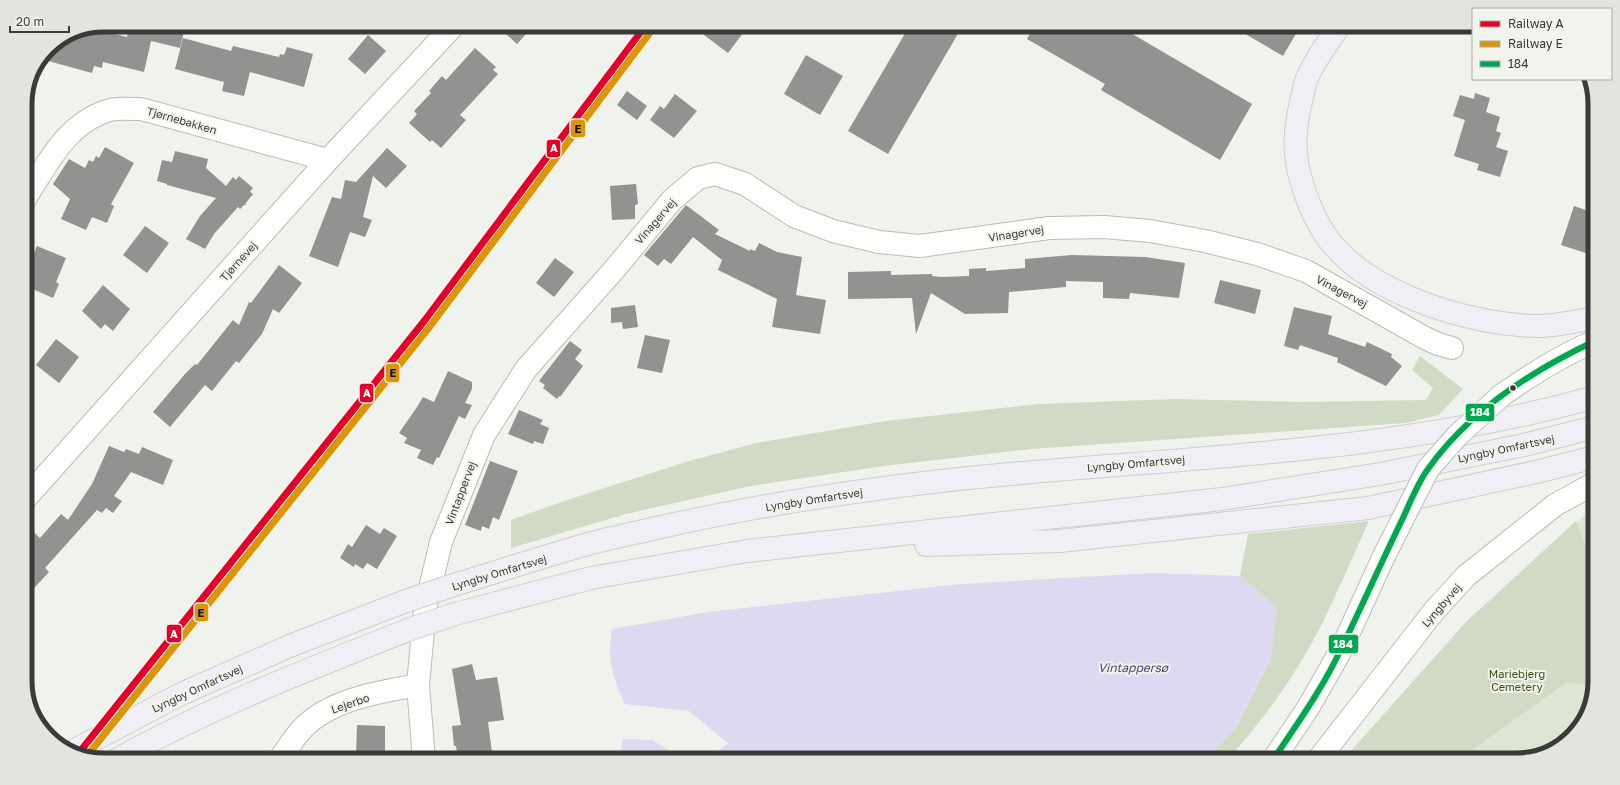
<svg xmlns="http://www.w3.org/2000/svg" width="1620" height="785" viewBox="0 0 1620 785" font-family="'Golos Text',sans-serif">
  <rect width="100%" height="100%" fill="#f0f2ee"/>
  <path fill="#dee5d5" d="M1595,506V681L1587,716L1560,747L1516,760H1343L1466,622Z"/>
  <path fill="#d1dac4" d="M1420,356L1463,389L1439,415L1406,423L1031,449L884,466L750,486L626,514L511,548V520L567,500L686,462L756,443L886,421L1039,404L1176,399L1303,402L1426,400L1433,388L1412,370Z
    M1369,521C1353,556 1338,591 1321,626C1296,674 1264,720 1227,760H1207L1238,724L1277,608L1240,576L1248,534Z
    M1576,521L1595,570V681L1593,691L1590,685L1567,682L1458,760H1343L1466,622Z"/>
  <path fill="#ded8f1" d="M1152,573L1240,576L1277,608L1271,660L1238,724L1207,760H707L728,743L689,711L625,704C612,676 607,661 612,629L708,612L961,584Z
    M623,739L652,740L685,760H619Z"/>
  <path fill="#929390" d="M129,25H157L184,32L180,48L151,41L144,72L103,62L102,68L94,66L92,73L41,59L48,48L74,31L91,28L127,37Z
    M496,25H534L517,44Z
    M711,25H749L728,53L704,35Z
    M910,25H963L888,154L848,131Z
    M1035,25H1117L1252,104L1220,160L1101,90L1105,84L1027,39Z
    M1230,25H1301L1283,56Z
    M368,35L386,51L365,74L348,59Z
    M183,38L231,51L233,46L279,57L280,54L284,55L287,47L313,54L304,87L250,72L244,96L222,91L224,82L175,69Z
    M475,48L496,67L493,70L498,74L460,115L466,120L441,148L432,140L430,142L409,123L417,114L414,111L431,93L429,91L442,76L446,80Z
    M806,55L843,76L820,115L784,94Z
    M627,91L647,106L637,120L617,105Z
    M1475,93L1490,98L1486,112L1500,117L1496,131L1501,133L1496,147L1508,151L1500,177L1477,170L1479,164L1454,156L1465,120L1453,116L1460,95L1474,99Z
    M675,94L697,111L674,138L650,120L660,106L664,109Z
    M105,147L134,163L111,204L114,206L107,223L92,217L86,230L61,219L70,199L53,184L69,159L85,168L89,160L93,162L96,156L99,158Z
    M387,148L407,166L386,188L373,176L363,217L372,220L365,237L350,232L338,267L309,256L332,197L341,199L345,180L356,182Z
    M175,151L208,159L206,168L226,186L233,177L236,180L239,176L253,188L250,192L253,194L245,204L247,205H244L240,209L238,207L214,234L205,249L186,239L200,216L216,198L167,185V184L157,181L162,160L172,162Z
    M636,184L638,204L635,205V219L612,220L610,186Z
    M686,205L719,230L715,234L750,251V249L755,251L759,243L777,252L802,257L796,295L826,300L820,334L772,327L777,299L718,270L722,260L693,237L671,264L664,259L658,266L644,255Z
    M1574,206L1595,213V256L1561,245Z
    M145,226L169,243L147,273L123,255Z
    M37,246L66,258L56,282L59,284L53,298L26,286L34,267L29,265Z
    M1072,255L1145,257L1185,263L1179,298L1130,293L1129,299L1103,298V282L1066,281V287L1009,292L1008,313L965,314L931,293L916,334L912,298L848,299V272L891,271V275L932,274V276L941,277L969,276V269L986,268V271L1025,268V259Z
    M555,258L574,272L554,297L536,283Z
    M279,265L302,283L279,313L273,309L262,334L239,363L236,361L212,391L205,385L170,427L153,412L185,374L195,364L197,365L233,320L239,325L249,302L251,303Z
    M1220,280L1261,290L1255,314L1214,303Z
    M103,285L130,309L113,331L105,324L101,329L82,311Z
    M635,305L638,327L623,329L622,322L611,323V308Z
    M1294,307L1332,316L1328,334L1365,347L1367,342L1392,354L1391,357L1402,366L1386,386L1337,362L1338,358L1300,345L1298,350L1284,346Z
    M645,335L670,340L662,373L637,368Z
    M56,339L79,357L59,383L36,365Z
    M570,341L582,350L575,359L583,366L560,397L559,396L557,399L543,388L545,385L539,381Z
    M448,371L472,382V389L465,403L472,405L465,419L459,416L439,458L437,457L433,465L417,458L421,450L404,443L407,438L399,433L417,407L423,397L434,402Z
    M519,410L543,420L540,424L549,428L543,444L534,441L533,444L508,434Z
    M109,446L124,452L126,449L139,454L142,447L173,460L163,485L131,472L114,496L122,501L113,513L106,508L102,513L97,510L45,568L49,572L25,598V524L40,538L61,514L68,520L92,484Z
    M490,461L518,471L499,520L493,517L489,529L482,526L481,531L465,525Z
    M366,525L380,534L384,528L397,536L377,569L367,563L363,569L355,564L354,567L340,558L348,544L352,547Z
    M472,664L476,680L497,677L499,688L504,720L488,722L493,760H458L456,746H454L452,726L461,725L452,669Z
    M357,725L385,726V757L356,756Z"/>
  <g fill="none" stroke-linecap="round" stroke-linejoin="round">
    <defs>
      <path id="minor" d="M25,199C47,164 67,122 110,110C119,108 131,109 141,109L328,160
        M1502,395C1532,374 1562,355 1595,341
        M25,499L328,160L454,25
        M279,760C287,750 294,737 303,728C331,699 380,692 418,685
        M424,760L418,685L425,609L441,542L484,435L526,369L613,271L672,200L698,178L715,174L745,184L794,216L833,231L879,242L920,246L1049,228L1104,227L1150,231L1205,241L1257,254L1306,271L1425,338L1438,344L1452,348
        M1273,760L1308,708L1340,652L1384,556
        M1318,760L1434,611L1466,576L1555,505L1595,483"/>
      <path id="highway" d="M1340,25C1329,41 1316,58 1308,76C1305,82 1304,90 1302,97C1295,126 1292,153 1302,183C1308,203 1316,223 1329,240C1371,295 1471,325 1538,326C1557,326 1576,321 1595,318
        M926,545L1060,541L1368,508L1536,472L1595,457
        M460,583C503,570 545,556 588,544C612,537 637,533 661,527C759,505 858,490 958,479C1171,457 1388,455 1595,397
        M455,614L591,578L747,551L1222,499L1380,474L1524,445L1595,427
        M71,752L181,694L292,645L406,601
        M116,760C209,708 309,669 408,630"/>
    </defs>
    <use href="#minor" stroke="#bbbcb9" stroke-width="24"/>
    <use href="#highway" stroke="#cecfcd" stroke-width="24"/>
    <use href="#minor" stroke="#fdfdfc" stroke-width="22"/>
    <use href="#highway" stroke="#f1eff5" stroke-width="22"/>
    <defs>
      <path id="minor-bridge" d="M1384,556L1428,469L1457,436L1502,395"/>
      <path id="highway-bridge" d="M406,601L460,583
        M408,630L455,614"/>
    </defs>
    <use href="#minor-bridge" stroke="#bbbcb9" stroke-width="24" stroke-linecap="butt"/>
    <use href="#highway-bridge" stroke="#cecfcd" stroke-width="24" stroke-linecap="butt"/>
    <use href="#minor-bridge" stroke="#fdfdfc" stroke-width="22"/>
    <use href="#highway-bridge" stroke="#f1eff5" stroke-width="22"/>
    <defs>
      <path id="bus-1" d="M1273,760C1297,724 1323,688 1341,649C1362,606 1381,563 1402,520C1410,503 1417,484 1428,469C1469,411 1531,371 1595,341"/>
    </defs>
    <use href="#bus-1" stroke="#f1f4ec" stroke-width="9"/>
    <use href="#bus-1" stroke="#00a651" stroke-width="6"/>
    <defs>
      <path id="rail-1" d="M78,754L425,320L646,25"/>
      <path id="rail-2" d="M87,756L431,325L652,30"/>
    </defs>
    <use href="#rail-1" stroke="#f1f4ec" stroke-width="10"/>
    <use href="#rail-2" stroke="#f1f4ec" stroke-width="10"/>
    <use href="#rail-1" stroke="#e4002b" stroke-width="7"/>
    <use href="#rail-2" stroke="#db9608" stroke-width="7"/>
  </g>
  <circle fill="#3a3b38" stroke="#f1f4ec" stroke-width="1.5" cx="1513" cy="388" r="3.5"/>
  <g text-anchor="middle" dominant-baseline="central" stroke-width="4" stroke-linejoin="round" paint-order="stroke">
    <g font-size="11" fill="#3a3b38" stroke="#f1f4ec">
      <text transform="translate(182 120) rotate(16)">Tjørnebakken</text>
      <text transform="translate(655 221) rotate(-49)">Vinagervej</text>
      <text transform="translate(1016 233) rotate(-9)">Vinagervej</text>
      <text transform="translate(238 261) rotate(-48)">Tjørnevej</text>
      <text transform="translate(1342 291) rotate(28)">Vinagervej</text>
      <text transform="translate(1506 448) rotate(-12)">Lyngby Omfartsvej</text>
      <text transform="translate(1136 463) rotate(-5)">Lyngby Omfartsvej</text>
      <text transform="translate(460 493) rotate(-69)">Vintappervej</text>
      <text transform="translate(814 499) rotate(-9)">Lyngby Omfartsvej</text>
      <text transform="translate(499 572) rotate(-17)">Lyngby Omfartsvej</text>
      <text transform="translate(1441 605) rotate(-49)">Lyngbyvej</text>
      <text transform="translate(197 688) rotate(-25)">Lyngby Omfartsvej</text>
      <text transform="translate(350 703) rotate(-19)">Lejerbo</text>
    </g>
    <g font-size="11" fill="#3d4f19" stroke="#f1f4ec">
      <text x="1517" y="673">Mariebjerg<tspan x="1517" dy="13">Cemetery</tspan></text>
    </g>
    <g font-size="12" font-style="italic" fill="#534374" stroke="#f1f4ec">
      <text x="1133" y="667">Vintappersø</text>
    </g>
  </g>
  <path d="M0 0H1620V785H0ZM104 32H1516A72 72 0 0 1 1588 104V681A72 72 0 0 1 1516 753H104A72 72 0 0 1 32 681V104A72 72 0 0 1 104 32Z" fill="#e2e5de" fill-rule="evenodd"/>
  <path fill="none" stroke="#3a3b38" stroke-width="5" d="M104 32H1516A72 72 0 0 1 1588 104V681A72 72 0 0 1 1516 753H104A72 72 0 0 1 32 681V104A72 72 0 0 1 104 32Z"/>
  <g stroke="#f1f4ec" stroke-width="1.5">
    <rect x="570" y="119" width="16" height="19" rx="4" fill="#db9608"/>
    <rect x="546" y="139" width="15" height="19" rx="4" fill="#e4002b"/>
    <rect x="385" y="363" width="15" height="20" rx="4" fill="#db9608"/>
    <rect x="359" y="383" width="15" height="20" rx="4" fill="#e4002b"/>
    <rect x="1465" y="403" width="30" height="19" rx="4" fill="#00a651"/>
    <rect x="194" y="603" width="15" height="19" rx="4" fill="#db9608"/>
    <rect x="166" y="624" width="16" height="19" rx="4" fill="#e4002b"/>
    <rect x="1328" y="634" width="31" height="20" rx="4" fill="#00a651"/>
  </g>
  <g font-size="11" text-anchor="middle" font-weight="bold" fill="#fff">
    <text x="554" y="152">A</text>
    <text x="367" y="397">A</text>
    <text x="1480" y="416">184</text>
    <text x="174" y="638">A</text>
    <text x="1343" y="648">184</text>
  </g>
  <g font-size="11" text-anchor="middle" font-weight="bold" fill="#111">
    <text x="578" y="133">E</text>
    <text x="393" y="377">E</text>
    <text x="201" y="617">E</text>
  </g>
  <rect x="1472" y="8" width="140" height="72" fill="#f1f4ec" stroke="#a8aaa4"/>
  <rect x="1480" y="21" width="20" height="6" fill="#e4002b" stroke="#a8aaa4"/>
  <text x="1508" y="28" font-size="12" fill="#3a3b38">Railway A</text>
  <rect x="1480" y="41" width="20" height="6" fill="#db9608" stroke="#a8aaa4"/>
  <text x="1508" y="48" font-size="12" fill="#3a3b38">Railway E</text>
  <rect x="1480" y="61" width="20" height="6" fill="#00a651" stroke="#a8aaa4"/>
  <text x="1508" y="68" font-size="12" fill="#3a3b38">184</text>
  <path d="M10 26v6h59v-6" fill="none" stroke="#3a3b38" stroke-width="2"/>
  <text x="16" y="26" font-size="12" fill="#3a3b38" stroke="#f1f4ec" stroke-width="3" paint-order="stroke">20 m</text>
</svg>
